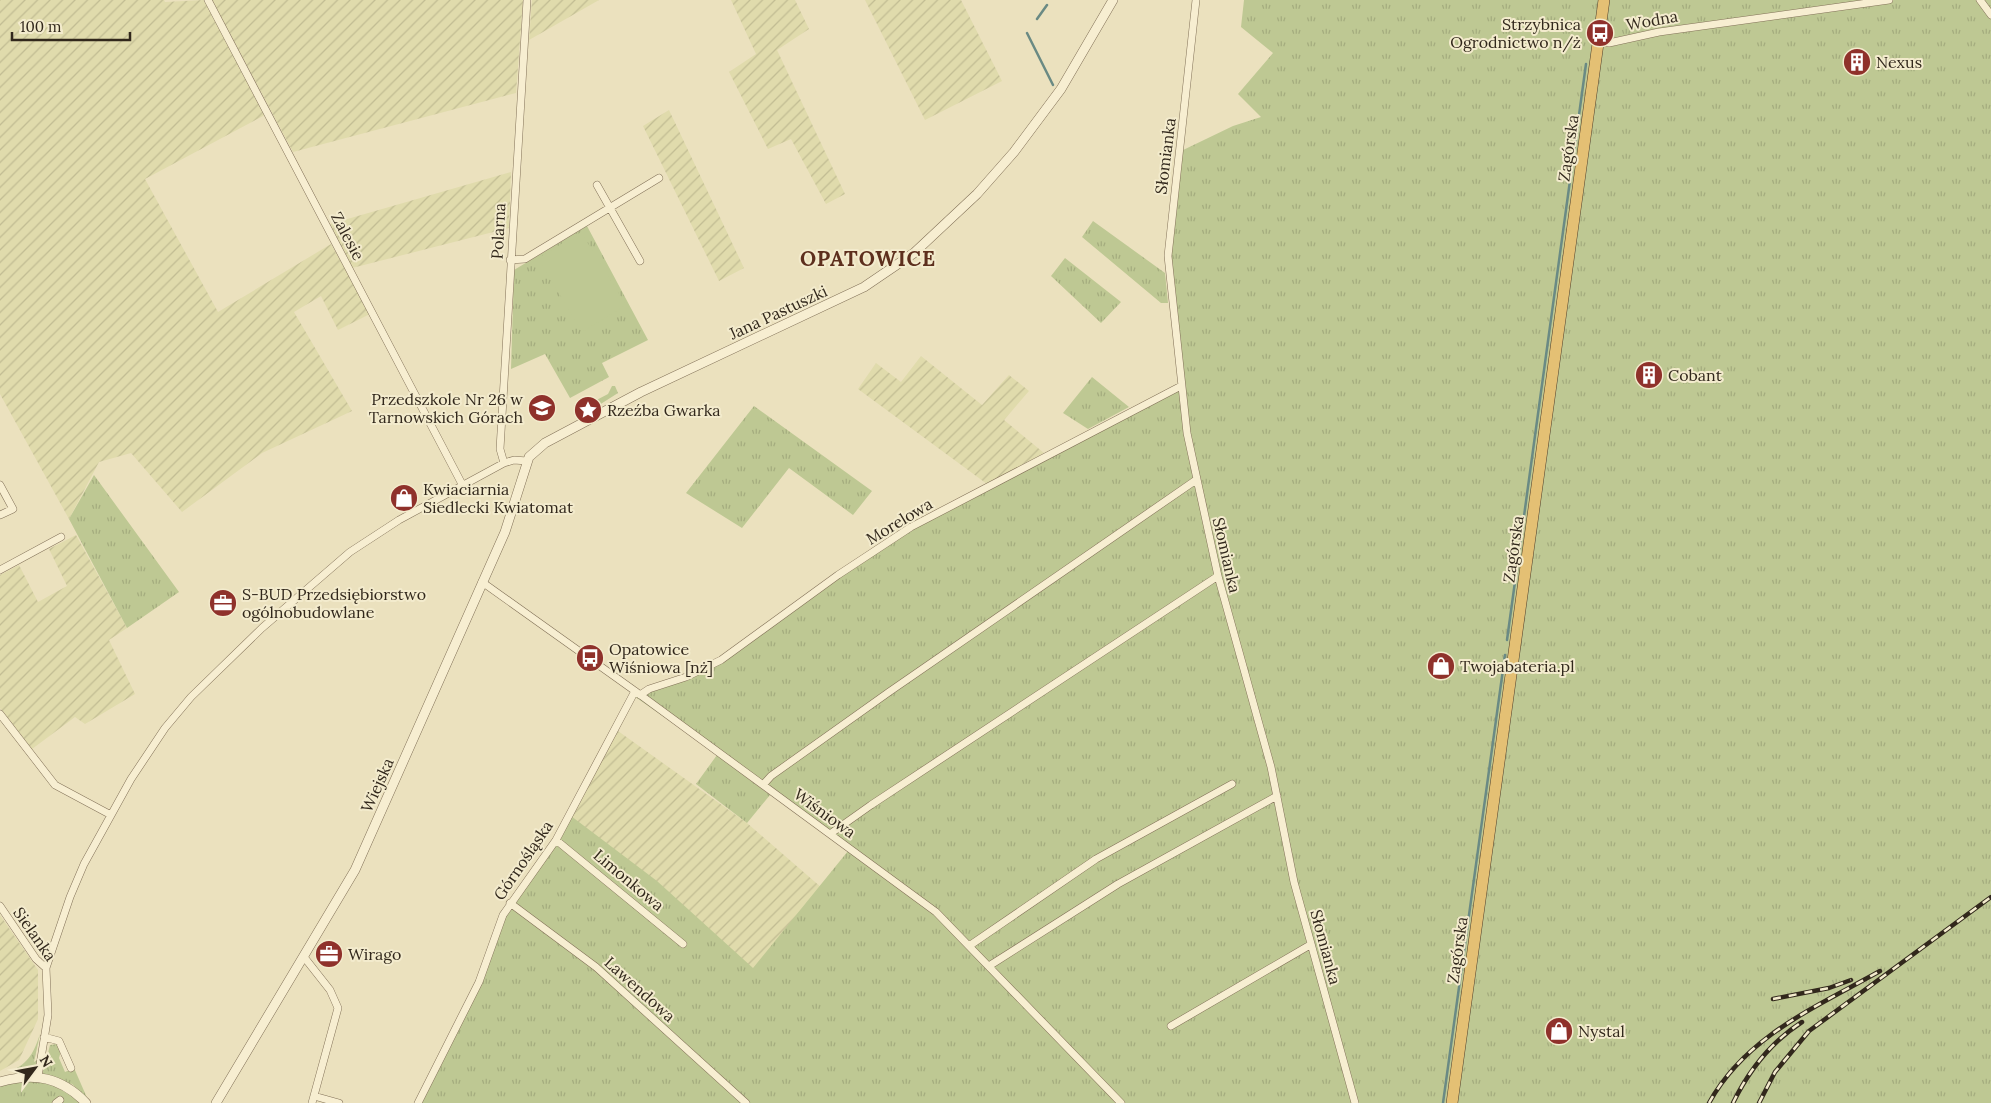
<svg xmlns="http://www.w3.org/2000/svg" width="1991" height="1103" viewBox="0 0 1991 1103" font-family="Lora,serif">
  <defs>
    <pattern id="farmland-furrows" width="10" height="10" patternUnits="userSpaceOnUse" patternTransform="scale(1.25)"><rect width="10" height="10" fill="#e0dbac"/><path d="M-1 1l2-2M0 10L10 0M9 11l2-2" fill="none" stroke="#c1bc93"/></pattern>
    <pattern id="grass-tufts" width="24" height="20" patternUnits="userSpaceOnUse" patternTransform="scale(1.25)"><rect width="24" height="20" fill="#bec893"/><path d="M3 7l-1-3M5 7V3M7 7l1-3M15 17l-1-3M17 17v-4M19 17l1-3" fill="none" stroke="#a4ac7e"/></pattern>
  </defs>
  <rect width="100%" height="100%" fill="#ebe1be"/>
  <path fill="url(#farmland-furrows)" d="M0,0H164L165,2L204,0L265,115L145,179L218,312L331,244L370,314L338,330L321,296L294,312L352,411L262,453L182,512L131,453L99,462L69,519L0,394Z
    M212,0H523L516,93L293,152Z
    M532,0H599L529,40Z
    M731,0H795L809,29L777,50L845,194L826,204L791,139L768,149L729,72L756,54Z
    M865,0H961L1002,81L925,120Z
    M669,110L744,268L719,281L643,126Z
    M511,172L509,228L352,268L330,224Z
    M921,356L982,405L1009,375L1029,391L1004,420L1044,453L987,484L858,389L876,363L901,382Z
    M76,535L127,628L109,640L135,694L85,724L75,717L32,749L0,708V575L19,565L38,602L67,586L49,549Z
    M618,731L747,823L837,901L813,1103L563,834Z
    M0,915L38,970V1019L19,1060L0,1071Z"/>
  <path fill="url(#grass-tufts)" d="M1244,0H1991V1103H414L482,972L497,927L554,839L567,813L657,881L753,968L848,851L762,785L631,694L682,679L717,660L895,535L1181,382L1168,238L1179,152L1233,126L1261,117L1238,94L1273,53L1241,27Z
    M1093,221L1165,273L1168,303H1161L1082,237Z
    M587,226L648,340L602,363L609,377L570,398L545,354L511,369L514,270Z
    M1065,258L1121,302L1101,323L1051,276Z
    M1092,377L1129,407L1088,429L1063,413Z
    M612,386H615L618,393L585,414V406L608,394Z
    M754,406L872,491L853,515L789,468L742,528L686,493Z
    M94,475L179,592L127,628L69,519Z
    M717,755L770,795L747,823L696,784Z
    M40,1034L34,1062L48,1053L50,1045L57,1044L61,1051L59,1058L65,1072L74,1068L88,1100L71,1083L80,1103H0V1086L24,1069L11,1071C29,1063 34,1052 40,1034Z"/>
  <path fill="#bec893" d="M581,232L626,305L582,332L538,258Z"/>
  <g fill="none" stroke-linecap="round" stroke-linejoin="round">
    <path stroke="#6a8a84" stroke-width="2.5" d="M1037,19L1047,5
      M1027,33L1053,85
      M1507,640L1586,64
      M1443,1103L1505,655"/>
    <defs>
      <path id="minor" d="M208,0L463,486
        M1196,0L1168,256L1187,433L1218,576L1271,767L1294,882L1355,1103
        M1980,0L1991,15
        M1599,42L1609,43L1659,32L1889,0
        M597,185L640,261
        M510,260L525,259L659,178
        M504,463L500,449L527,0
        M0,485L13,509L0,515
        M0,570L61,537
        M482,582L635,691L936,912L1121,1103
        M640,695L649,689L686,677L721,660L838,575L911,527L1181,386
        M0,714L55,785L111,815
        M763,785L771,776L889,692L1196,480
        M830,834L871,805L1218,576
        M556,840L683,944
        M510,903L596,967L746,1103
        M0,906L36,959L46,968
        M969,946L1096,859L1232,784
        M304,957L330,990L338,1008L312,1103
        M989,966L1118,884L1277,796
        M1171,1026L1310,945
        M44,1037L59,1041L71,1068
        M38,1077L48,1015L46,968L70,897L84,864L131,779L165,728L191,697L262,628L350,552L399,520L504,463L514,460L527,461
        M314,1096L339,1103
        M56,1103L60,1100
        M418,1103L479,982L503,915L556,840L635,691"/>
      <path id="tertiary" d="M0,1082C34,1072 61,1077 86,1103
        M216,1103L355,870L505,532L529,457L545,443L641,392L864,287L914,253L977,194L1014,152L1061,89L1113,0"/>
      <path id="trunk" d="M1452,1103L1604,0"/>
    </defs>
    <use href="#minor" stroke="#827158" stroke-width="8"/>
    <use href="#tertiary" stroke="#827158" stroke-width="10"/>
    <use href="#trunk" stroke="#503f2c" stroke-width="12"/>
    <use href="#minor" stroke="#f7eed1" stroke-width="7"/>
    <use href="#tertiary" stroke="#f7eed1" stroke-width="9"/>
    <use href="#trunk" stroke="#e4c074" stroke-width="11"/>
    <defs>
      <path id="rail" d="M1773,999L1829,988L1851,980
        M1709,1103C1746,1036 1816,1007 1880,971
        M1733,1103C1749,1070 1771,1042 1802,1022
        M1759,1103L1775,1072L1809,1031L1991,897"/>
    </defs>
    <use href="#rail" stroke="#32281c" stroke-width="4.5"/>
    <use href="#rail" stroke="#f3ebcd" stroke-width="2.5" stroke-dasharray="8" stroke-linecap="butt"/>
  </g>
  <defs>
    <symbol id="bus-disc" viewBox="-11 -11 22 22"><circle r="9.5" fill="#8f312b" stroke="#f3ebcd"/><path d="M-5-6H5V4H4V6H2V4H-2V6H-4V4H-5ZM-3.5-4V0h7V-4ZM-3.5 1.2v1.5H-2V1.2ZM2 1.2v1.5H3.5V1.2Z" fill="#fff"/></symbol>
    <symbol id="building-disc" viewBox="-11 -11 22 22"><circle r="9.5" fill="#8f312b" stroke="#f3ebcd"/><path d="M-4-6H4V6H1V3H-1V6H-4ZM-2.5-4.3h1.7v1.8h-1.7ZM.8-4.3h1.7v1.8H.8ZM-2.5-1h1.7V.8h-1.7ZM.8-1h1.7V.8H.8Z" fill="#fff"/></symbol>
    <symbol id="school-disc" viewBox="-11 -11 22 22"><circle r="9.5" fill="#8f312b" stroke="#f3ebcd"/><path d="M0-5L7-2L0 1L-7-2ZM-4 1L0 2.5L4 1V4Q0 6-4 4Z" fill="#fff"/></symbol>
    <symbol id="sight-disc" viewBox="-11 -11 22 22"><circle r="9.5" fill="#8f312b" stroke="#f3ebcd"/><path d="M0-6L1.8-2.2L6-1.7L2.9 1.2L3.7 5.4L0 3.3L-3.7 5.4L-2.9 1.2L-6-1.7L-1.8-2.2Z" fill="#fff"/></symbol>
    <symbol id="shop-disc" viewBox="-11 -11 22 22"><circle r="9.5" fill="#8f312b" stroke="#f3ebcd"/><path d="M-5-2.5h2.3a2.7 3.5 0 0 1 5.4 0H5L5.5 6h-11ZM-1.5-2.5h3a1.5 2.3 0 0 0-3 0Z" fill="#fff"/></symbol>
    <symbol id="office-disc" viewBox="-11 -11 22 22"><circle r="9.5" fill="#8f312b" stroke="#f3ebcd"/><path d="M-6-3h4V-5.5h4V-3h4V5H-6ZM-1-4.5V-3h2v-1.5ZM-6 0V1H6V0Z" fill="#fff"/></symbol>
  </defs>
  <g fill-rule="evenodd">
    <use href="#bus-disc" x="1584" y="17" width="32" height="32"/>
    <use href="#building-disc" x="1841" y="46" width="32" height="32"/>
    <use href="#building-disc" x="1633" y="359" width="32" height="32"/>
    <use href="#school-disc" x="526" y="392" width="32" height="32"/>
    <use href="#sight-disc" x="572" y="394" width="32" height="32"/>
    <use href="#shop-disc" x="388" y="482" width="32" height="32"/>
    <use href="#office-disc" x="207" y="587" width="32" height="32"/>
    <use href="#bus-disc" x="574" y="642" width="32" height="32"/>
    <use href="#shop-disc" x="1425" y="650" width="32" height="32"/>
    <use href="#office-disc" x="313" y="938" width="32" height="32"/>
    <use href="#shop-disc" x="1543" y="1015" width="32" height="32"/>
  </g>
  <g text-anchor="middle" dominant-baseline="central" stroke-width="4" stroke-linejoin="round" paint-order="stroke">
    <g font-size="16" fill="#32281c" stroke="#f3ebcd">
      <text transform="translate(1652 20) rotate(-10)">Wodna</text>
      <text transform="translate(1568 148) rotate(-82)">Zagórska</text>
      <text transform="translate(1165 156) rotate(-83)">Słomianka</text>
      <text transform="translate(498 231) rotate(-87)">Polarna</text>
      <text transform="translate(348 236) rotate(62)">Zalesie</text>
      <text transform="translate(778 312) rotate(-25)">Jana Pastuszki</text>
      <text transform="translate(899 521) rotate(-31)">Morelowa</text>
      <text transform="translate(1513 549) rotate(-82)">Zagórska</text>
      <text transform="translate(1227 555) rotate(77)">Słomianka</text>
      <text transform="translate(377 785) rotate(-66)">Wiejska</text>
      <text transform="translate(825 813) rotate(36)">Wiśniowa</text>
      <text transform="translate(523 860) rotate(-56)">Górnośląska</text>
      <text transform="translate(629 880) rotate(40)">Limonkowa</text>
      <text transform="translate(35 934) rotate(55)">Sielanka</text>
      <text transform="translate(1326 947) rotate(75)">Słomianka</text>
      <text transform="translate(1457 950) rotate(-82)">Zagórska</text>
      <text transform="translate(640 989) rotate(42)">Lawendowa</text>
    </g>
    <g font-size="16" fill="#32281c" stroke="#f3ebcd" text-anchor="start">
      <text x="1581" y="24" text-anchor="end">Strzybnica<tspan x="1581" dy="18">Ogrodnictwo n/ż</tspan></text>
      <text x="1876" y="62">Nexus</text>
      <text x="1668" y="375">Cobant</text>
      <text x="523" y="399" text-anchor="end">Przedszkole Nr 26 w<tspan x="523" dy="18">Tarnowskich Górach</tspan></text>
      <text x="607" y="410">Rzeźba Gwarka</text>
      <text x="423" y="489">Kwiaciarnia<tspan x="423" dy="18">Siedlecki Kwiatomat</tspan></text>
      <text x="242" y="594">S-BUD Przedsiębiorstwo<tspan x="242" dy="18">ogólnobudowlane</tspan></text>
      <text x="609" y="649">Opatowice<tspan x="609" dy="18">Wiśniowa [nż]</tspan></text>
      <text x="1460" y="666">Twojabateria.pl</text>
      <text x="348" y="954">Wirago</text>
      <text x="1578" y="1031">Nystal</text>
    </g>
    <g font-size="21" font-weight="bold" letter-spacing="1" fill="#5d2f1d" stroke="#f3ebcd">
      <text x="868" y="258">OPATOWICE</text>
    </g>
  </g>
  <g transform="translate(35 1068) rotate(58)" stroke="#f3ebcd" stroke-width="4" paint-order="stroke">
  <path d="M0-4L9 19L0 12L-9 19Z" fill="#32281c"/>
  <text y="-8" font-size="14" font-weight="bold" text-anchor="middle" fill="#32281c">N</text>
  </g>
  <path d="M12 32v8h118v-8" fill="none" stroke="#32281c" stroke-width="2.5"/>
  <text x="20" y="32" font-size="15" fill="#32281c" stroke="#f3ebcd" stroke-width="4" paint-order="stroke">100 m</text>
</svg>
